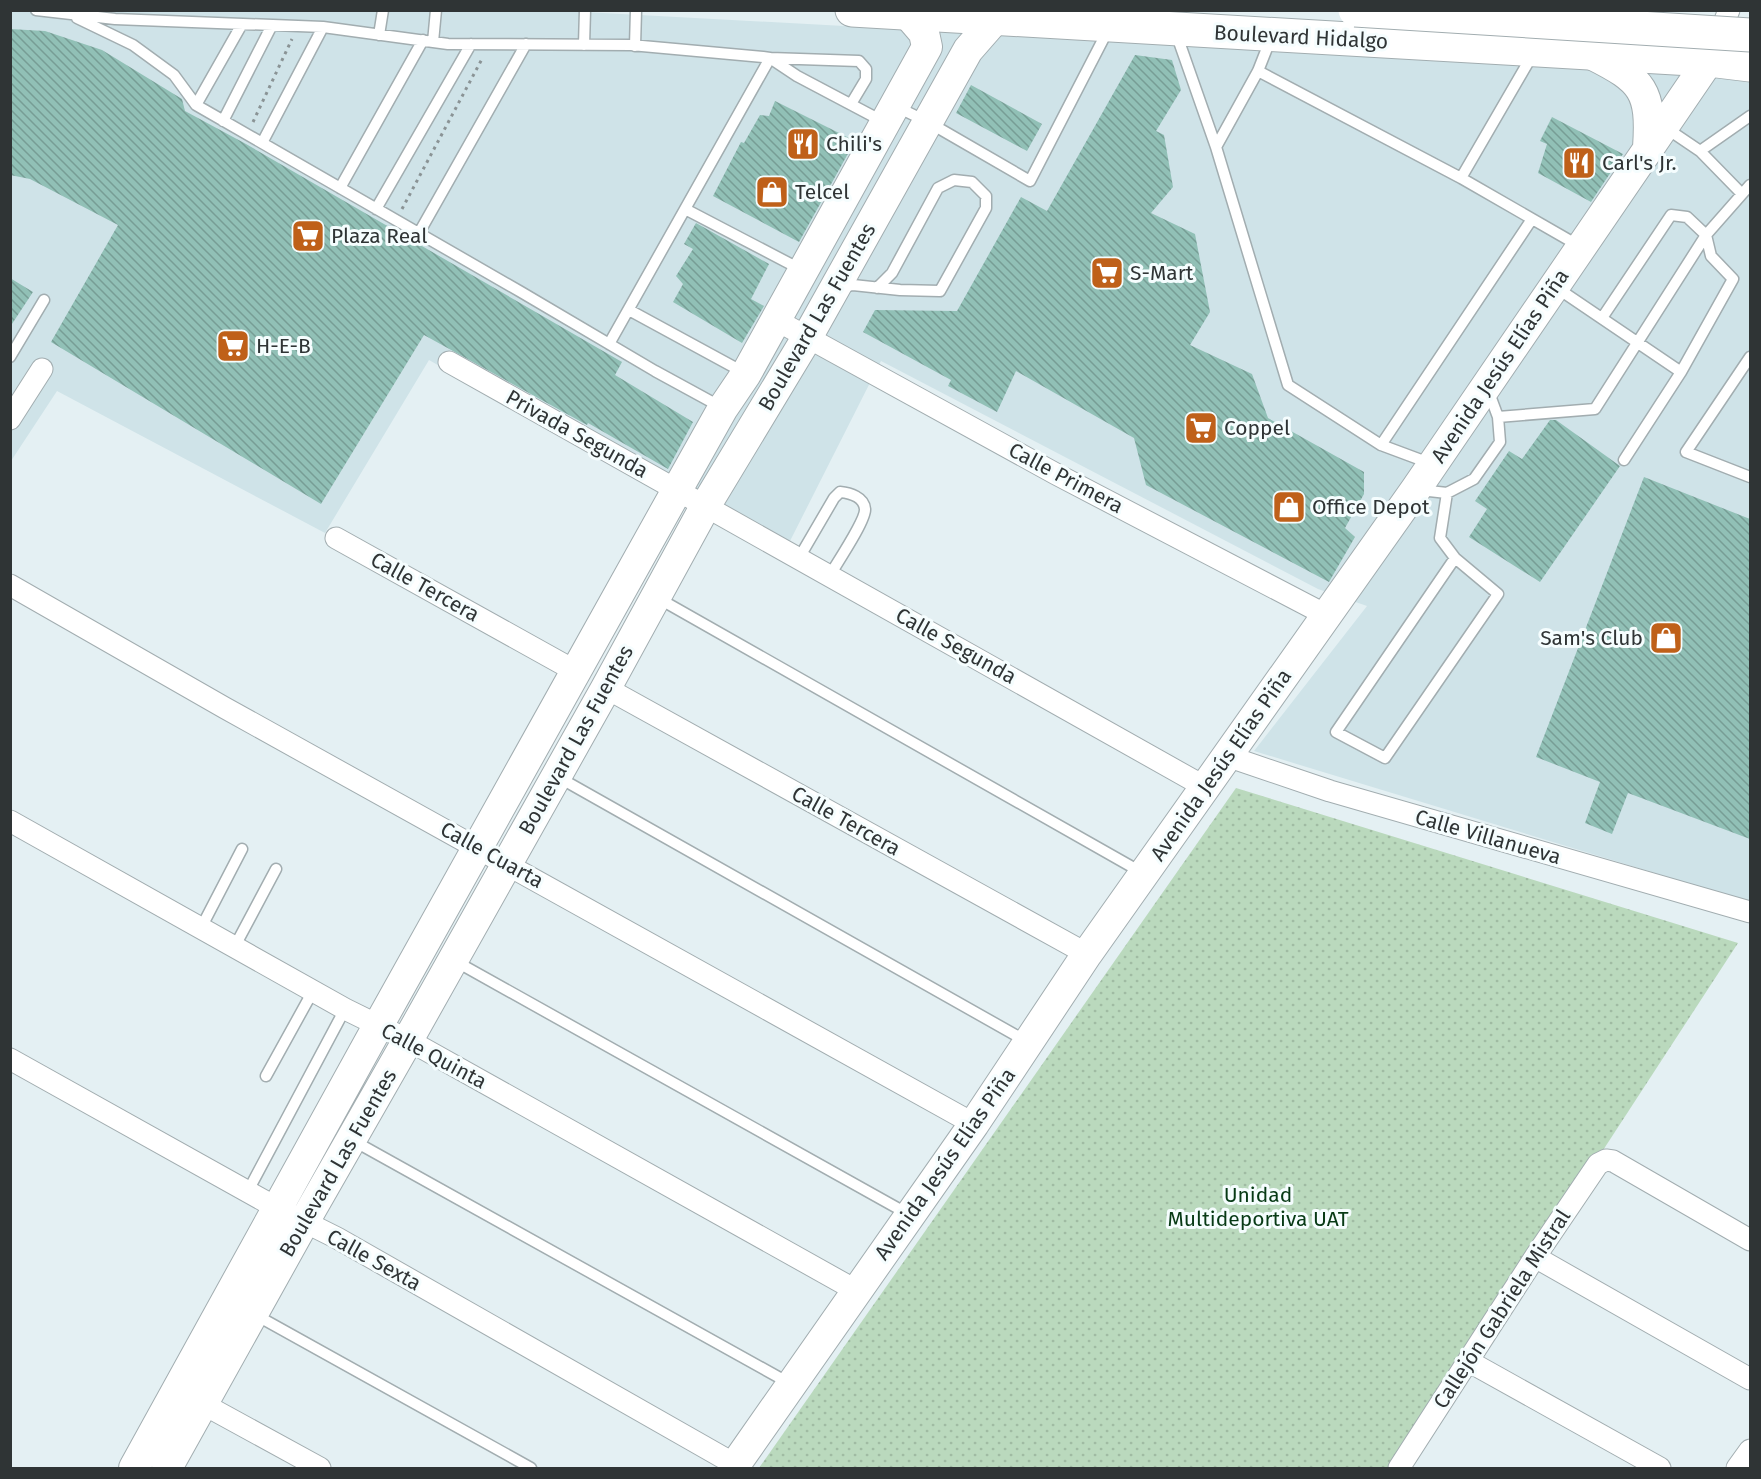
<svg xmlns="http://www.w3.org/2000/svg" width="1761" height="1479" viewBox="0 0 1761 1479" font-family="'Fira Sans',sans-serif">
  <defs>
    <pattern id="grass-dots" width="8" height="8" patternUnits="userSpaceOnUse" patternTransform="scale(1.5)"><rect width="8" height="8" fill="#bad9bd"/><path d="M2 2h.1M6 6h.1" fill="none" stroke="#a0bba3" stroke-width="1.8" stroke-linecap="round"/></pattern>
    <pattern id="building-back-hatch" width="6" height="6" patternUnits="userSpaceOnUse" patternTransform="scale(1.5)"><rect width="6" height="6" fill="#91c0b6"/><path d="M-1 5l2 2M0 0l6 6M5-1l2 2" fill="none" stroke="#779d95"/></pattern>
  </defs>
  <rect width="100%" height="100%" fill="#e4f0f3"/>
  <path fill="#cfe3e8" d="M11,11H566L1750,75V902L1254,751L1367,606L1318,589L881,361L790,541L663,494L429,360L325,533L57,391L11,461Z"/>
  <path fill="url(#grass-dots)" d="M1236,788L1738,943L1396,1468H759Z"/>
  <path fill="url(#building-back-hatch)" d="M10,29L45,31L102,50L182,99L185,111L246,144L622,362L615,375L693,422L668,469L588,423L587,425L424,335L321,504L51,342L118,225L30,179L10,175Z
    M1135,55L1172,60L1181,90L1156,131L1164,135L1173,187L1151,213L1195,234L1210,312L1190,345L1252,374L1268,418L1364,472V494L1345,528L1355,537L1329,582L1146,485L1134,438L1016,371L997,412L948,386L951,380L863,332L875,310L957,311L1021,197L1047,211Z
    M971,85L1042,124L1027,151L956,113Z
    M775,101L855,141L799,242L713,196L741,142L744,143L760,115L769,116Z
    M1552,117L1623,154L1591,202L1538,173L1547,144L1540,141Z
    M696,223L769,264L751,299L764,306L742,343L673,302L683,284L676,276L693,249L684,244Z
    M10,278L33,292L10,327Z
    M1550,420H1556L1620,466L1540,582L1469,537L1487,509L1475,501L1509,451L1522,459Z
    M1644,477L1750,519V839L1628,793L1612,834L1585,823L1600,782L1536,757Z"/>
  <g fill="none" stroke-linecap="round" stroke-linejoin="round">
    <defs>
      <path id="lane" d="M36,10L115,19L323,27L448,44L631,45L763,57L770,58L797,76L884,122
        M77,18L133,45L174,75L196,105L521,292L655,371L721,407
        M1176,33L1216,147L1288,385L1381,445L1432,464
        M379,35L383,10
        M433,42L436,10
        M584,45L585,10
        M635,46L636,10
        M1533,54L1461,178L1581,247
        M1258,71L1461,178
        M196,105L242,24
        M897,107L928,122L1030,181L1109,28
        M223,121L272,25
        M1666,128L1700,151L1742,194
        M262,143L323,27
        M1216,147L1258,71L1271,38
        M1700,151L1750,116
        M340,188L423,40
        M376,209L471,44
        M685,209L800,269
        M419,233L526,44
        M840,288L853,285L900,290L940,291L986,208V196L972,182L954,180L938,188L892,273L877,288
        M1557,288L1681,372
        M629,310L743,372
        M1602,318L1671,215L1687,217L1706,235L1711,256L1733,279L1681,372L1624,460
        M609,344L770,58L859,61L866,69V79L851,104
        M10,357L44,300
        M1750,357L1686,452L1750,477
        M1498,417L1595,409L1706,235L1750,185
        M1381,445L1532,219
        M1420,490L1447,493L1474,479L1500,442L1498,417L1488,390
        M1447,493L1440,538L1455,558L1498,594L1385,758L1336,732L1455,558
        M799,558L834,498L840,492C850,493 864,497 865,509C866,520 837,563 830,575
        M656,597L1141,872
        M558,777L1026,1041
        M201,928L242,849
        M235,946L276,869
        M455,961L908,1214
        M266,1076L313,991
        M352,1140L789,1383
        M248,1191L345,1009
        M254,1314L531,1468"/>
      <path id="street" d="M1716,43L1729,10
        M776,320L1056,474L1326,615
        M449,362L1205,787
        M10,419L42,369
        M336,538L577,672
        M10,585L225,708L974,1124
        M606,688L1087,954
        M1227,756L1330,791L1750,912
        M10,821L345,1009L408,1040L857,1291
        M10,1059L277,1208L337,1238L736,1465
        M1535,1257L1750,1379
        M1468,1361L1660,1468
        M203,1404L320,1468
        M1399,1468L1535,1257L1598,1164L1606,1160L1613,1161L1750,1240
        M1737,1468L1750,1450"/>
      <path id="secondary" d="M1593,55C1643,80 1652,91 1648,148
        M134,1468L378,1026L677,490L723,408L746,374L927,47L924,33L906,12
        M167,1468L304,1222L408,1040L606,688L706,505L808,336L968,50L996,18
        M733,1468L974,1124L1087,954L1416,489L1709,60"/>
      <path id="primary" d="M852,10L1709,60L1750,65"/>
    </defs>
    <use href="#lane" stroke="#a2adb0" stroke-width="13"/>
    <use href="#street" stroke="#a2adb0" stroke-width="23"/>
    <use href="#secondary" stroke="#a2adb0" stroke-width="32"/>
    <use href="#primary" stroke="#a2adb0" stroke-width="35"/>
    <path stroke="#8a9395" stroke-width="3" stroke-dasharray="3 4.5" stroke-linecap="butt" d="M486,10H505
      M253,122L292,39
      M402,209L482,59"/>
    <use href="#lane" stroke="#fff" stroke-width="10"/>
    <use href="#street" stroke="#fff" stroke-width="21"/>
    <use href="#secondary" stroke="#fff" stroke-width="30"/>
    <use href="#primary" stroke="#fff" stroke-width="33"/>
    <defs>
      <path id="primary-bridge" d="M1355,10L1750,35"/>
    </defs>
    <use href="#primary-bridge" stroke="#a2adb0" stroke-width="35" stroke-linecap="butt"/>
    <use href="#primary-bridge" stroke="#fff" stroke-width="33"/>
  </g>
  <defs>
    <symbol id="restaurant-square" viewBox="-11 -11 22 22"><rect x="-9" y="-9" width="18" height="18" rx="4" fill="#bf6019" stroke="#f5fdfe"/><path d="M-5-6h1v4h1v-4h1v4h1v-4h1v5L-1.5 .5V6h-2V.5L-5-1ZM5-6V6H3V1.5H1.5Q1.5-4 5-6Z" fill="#fff"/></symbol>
    <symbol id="shop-square" viewBox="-11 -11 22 22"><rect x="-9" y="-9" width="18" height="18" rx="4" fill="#bf6019" stroke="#f5fdfe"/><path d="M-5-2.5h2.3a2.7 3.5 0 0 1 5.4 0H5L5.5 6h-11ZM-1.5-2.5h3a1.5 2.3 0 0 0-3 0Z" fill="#fff"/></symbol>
    <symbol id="supermarket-square" viewBox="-11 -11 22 22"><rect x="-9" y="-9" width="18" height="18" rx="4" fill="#bf6019" stroke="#f5fdfe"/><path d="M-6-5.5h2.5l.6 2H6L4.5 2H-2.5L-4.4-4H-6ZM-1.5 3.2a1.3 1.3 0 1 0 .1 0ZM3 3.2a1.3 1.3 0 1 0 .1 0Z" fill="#fff"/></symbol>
  </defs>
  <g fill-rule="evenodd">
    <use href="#restaurant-square" x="784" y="125" width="38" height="38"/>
    <use href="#restaurant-square" x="1560" y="144" width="38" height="38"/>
    <use href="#shop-square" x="753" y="173" width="38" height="38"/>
    <use href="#supermarket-square" x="289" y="217" width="38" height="38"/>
    <use href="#supermarket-square" x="1088" y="254" width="38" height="38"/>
    <use href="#supermarket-square" x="214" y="327" width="38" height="38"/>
    <use href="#supermarket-square" x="1182" y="409" width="38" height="38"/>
    <use href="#shop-square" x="1270" y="488" width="38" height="38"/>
    <use href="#shop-square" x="1647" y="619" width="38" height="38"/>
  </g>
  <g text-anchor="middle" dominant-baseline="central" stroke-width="6" stroke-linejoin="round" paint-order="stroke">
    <g font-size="21" fill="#2f3435" stroke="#f5fdfe">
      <text transform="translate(1301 37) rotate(3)">Boulevard Hidalgo</text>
      <text transform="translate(817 317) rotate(-60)">Boulevard Las Fuentes</text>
      <text transform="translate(1500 366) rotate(-56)">Avenida Jesús Elías Piña</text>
      <text transform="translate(577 434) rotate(29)">Privada Segunda</text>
      <text transform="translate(1066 478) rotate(28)">Calle Primera</text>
      <text transform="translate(425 587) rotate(29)">Calle Tercera</text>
      <text transform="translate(956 646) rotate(29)">Calle Segunda</text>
      <text transform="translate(576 740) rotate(-61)">Boulevard Las Fuentes</text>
      <text transform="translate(1221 765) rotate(-55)">Avenida Jesús Elías Piña</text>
      <text transform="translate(846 821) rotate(29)">Calle Tercera</text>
      <text transform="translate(1488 837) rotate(16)">Calle Villanueva</text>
      <text transform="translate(492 855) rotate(29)">Calle Cuarta</text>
      <text transform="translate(434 1056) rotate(28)">Calle Quinta</text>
      <text transform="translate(338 1163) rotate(-60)">Boulevard Las Fuentes</text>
      <text transform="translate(945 1164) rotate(-55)">Avenida Jesús Elías Piña</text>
      <text transform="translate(374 1260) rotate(29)">Calle Sexta</text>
      <text transform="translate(1502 1309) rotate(-57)">Callejón Gabriela Mistral</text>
    </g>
    <g font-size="21" fill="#2f3435" stroke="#f5fdfe" text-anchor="start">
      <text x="826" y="144">Chili's</text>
      <text x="1602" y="163">Carl's Jr.</text>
      <text x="795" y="192">Telcel</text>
      <text x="331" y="236">Plaza Real</text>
      <text x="1130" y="273">S-Mart</text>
      <text x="256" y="346">H-E-B</text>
      <text x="1224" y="428">Coppel</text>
      <text x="1312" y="507">Office Depot</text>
      <text x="1643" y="638" text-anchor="end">Sam's Club</text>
    </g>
    <g font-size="21" fill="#073a15" stroke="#f5fdfe">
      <text x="1258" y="1195">Unidad<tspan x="1258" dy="24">Multideportiva UAT</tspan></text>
    </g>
  </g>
  <rect width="1761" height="1479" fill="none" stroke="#2f3435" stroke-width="24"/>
</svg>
